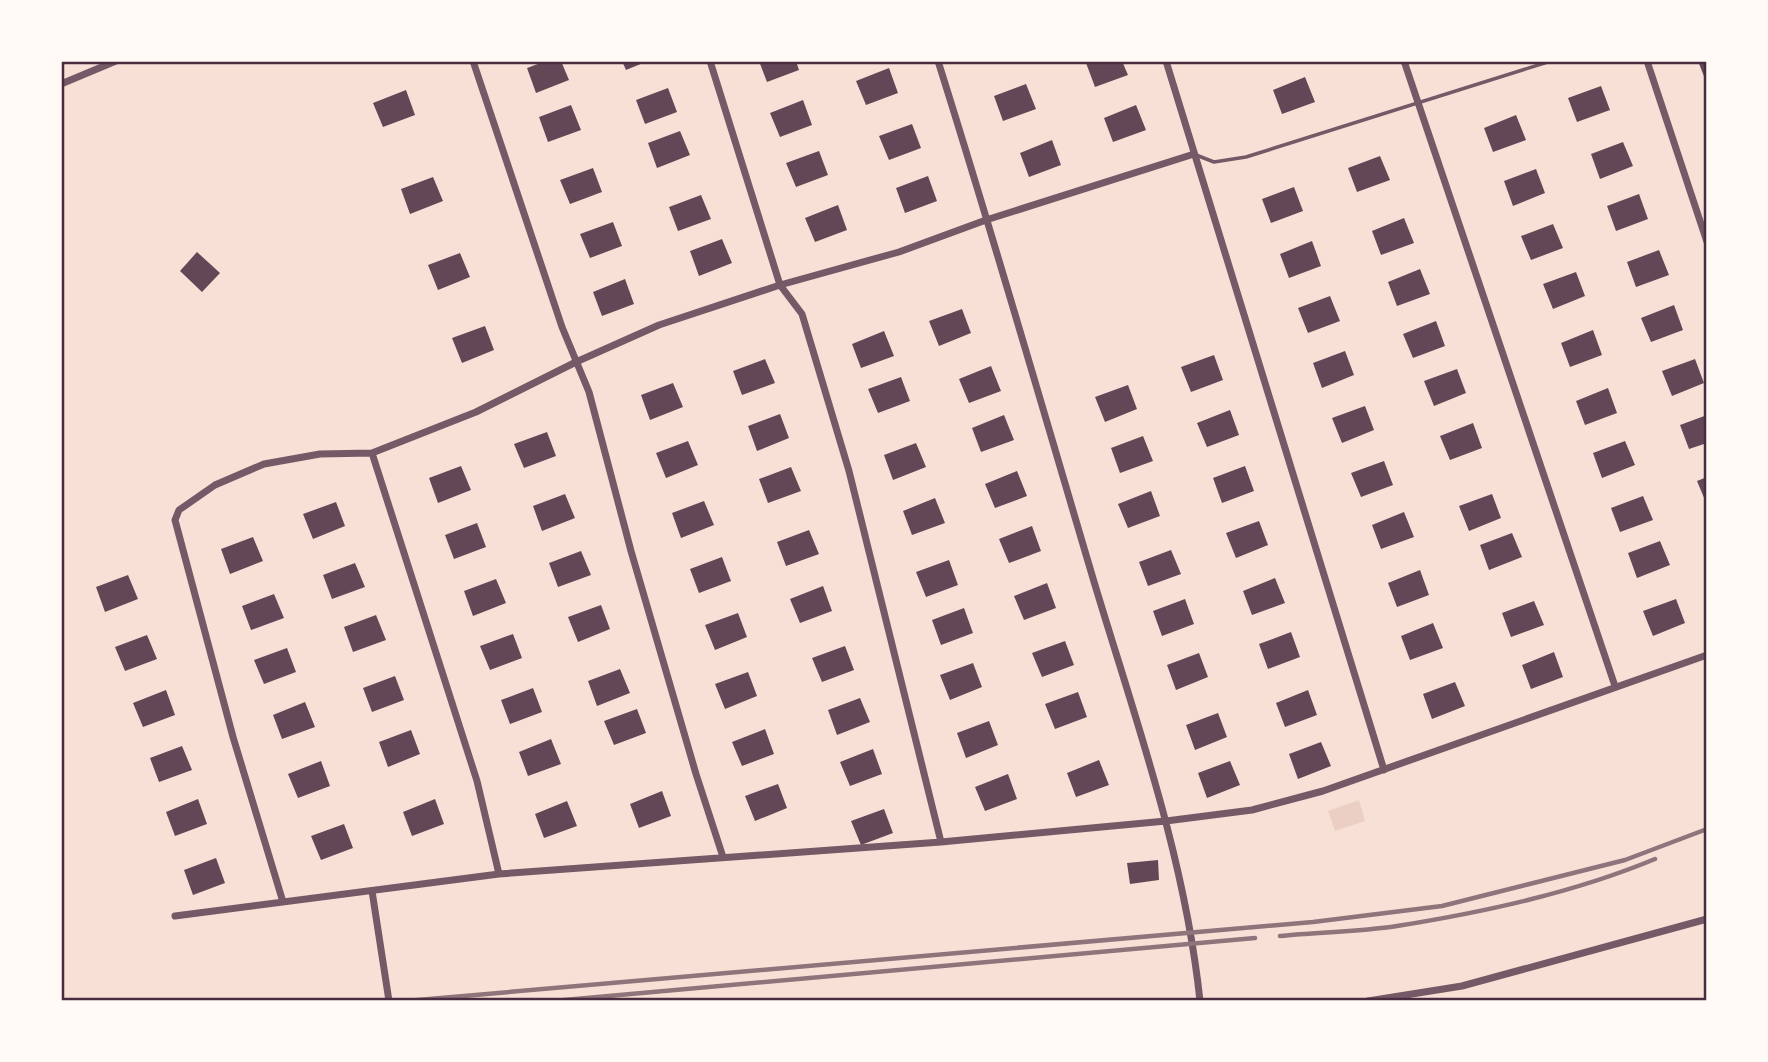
<svg xmlns="http://www.w3.org/2000/svg" width="1768" height="1062" viewBox="0 0 1768 1062" font-family="Barlow,sans-serif">
  <rect width="100%" height="100%" fill="#f7e1d7"/>
  <path fill="#ebcfc5" d="M1359,800L1365,821L1335,831L1328,811Z"/>
  <path fill="#644757" d="M546,61H561L569,80L536,93L527,68Z
    M622,61H648L626,70Z
    M759,61H796L799,70L767,82Z
    M1089,61H1122L1128,75L1095,87L1086,63Z
    M1698,61H1707V84Z
    M889,68L898,93L866,105L856,81Z
    M1305,77L1315,102L1282,114L1273,90Z
    M1026,84L1036,109L1003,121L994,96Z
    M1601,86L1610,110L1577,122L1568,98Z
    M668,88L677,112L645,124L636,100Z
    M406,90L415,115L383,127L373,103Z
    M803,100L812,125L780,137L770,113Z
    M571,105L581,130L548,142L539,117Z
    M1136,105L1146,130L1113,142L1104,118Z
    M1516,115L1526,140L1493,152L1484,128Z
    M912,124L921,148L889,160L879,136Z
    M680,131L690,155L657,168L648,143Z
    M1052,140L1061,165L1029,177L1020,153Z
    M1623,142L1633,166L1600,179L1591,154Z
    M819,151L828,175L796,187L786,163Z
    M1380,156L1390,180L1357,192L1348,168Z
    M593,168L602,192L570,204L560,180Z
    M1536,169L1545,193L1513,206L1504,181Z
    M928,176L937,201L905,213L896,188Z
    M433,177L443,201L410,214L401,189Z
    M1294,187L1303,211L1271,223L1262,199Z
    M1639,194L1648,219L1616,231L1607,206Z
    M701,195L711,219L678,231L669,207Z
    M838,205L847,230L815,242L805,218Z
    M1404,218L1414,243L1381,255L1372,231Z
    M613,222L622,246L590,258L580,234Z
    M1553,224L1563,248L1531,260L1521,236Z
    M722,239L732,263L699,276L690,251Z
    M1312,241L1321,266L1289,278L1280,254Z
    M1659,250L1669,275L1636,287L1627,262Z
    M197,252L220,273L202,292L180,271Z
    M460,253L470,277L438,290L428,265Z
    M1420,269L1430,294L1397,306L1388,282Z
    M1576,272L1585,296L1553,309L1543,284Z
    M625,279L634,304L602,316L593,292Z
    M1330,296L1340,321L1308,333L1298,308Z
    M1674,305L1683,330L1651,342L1641,318Z
    M962,309L971,333L939,346L929,321Z
    M1436,321L1445,346L1413,358L1403,334Z
    M485,326L494,350L462,363L452,338Z
    M1593,330L1602,355L1570,367L1561,343Z
    M884,331L894,356L861,368L852,344Z
    M1345,351L1354,375L1322,388L1313,363Z
    M1214,355L1223,380L1191,392L1181,367Z
    M765,359L775,383L742,395L733,371Z
    M1695,359L1704,383L1672,396L1662,371Z
    M991,366L1001,391L969,403L959,379Z
    M1457,369L1466,393L1434,406L1424,381Z
    M901,377L910,401L878,413L868,389Z
    M673,383L683,407L650,420L641,395Z
    M1128,385L1137,409L1105,422L1095,397Z
    M1608,388L1617,413L1585,425L1576,401Z
    M1365,406L1374,430L1342,443L1332,418Z
    M1230,410L1239,435L1207,447L1197,423Z
    M780,414L789,438L757,451L748,426Z
    M1004,415L1014,440L981,452L972,428Z
    M1707,415V443L1689,449L1680,425Z
    M1473,423L1482,448L1450,460L1440,436Z
    M547,432L556,456L524,468L514,444Z
    M1143,436L1153,461L1120,473L1111,448Z
    M688,441L698,465L666,478L656,453Z
    M1625,441L1635,465L1602,478L1593,453Z
    M916,443L926,467L893,480L884,455Z
    M1384,461L1393,485L1361,497L1351,473Z
    M461,466L471,490L438,503L429,478Z
    M1245,466L1254,491L1222,503L1213,478Z
    M791,467L801,491L768,503L759,479Z
    M1017,471L1027,496L995,508L985,484Z
    M1707,477V505L1697,481Z
    M1151,491L1160,516L1128,528L1118,504Z
    M565,494L575,518L542,531L533,506Z
    M1492,494L1501,518L1469,531L1459,506Z
    M1643,496L1653,520L1620,532L1611,508Z
    M935,498L945,523L912,535L903,511Z
    M704,501L714,525L681,538L672,513Z
    M336,502L345,526L313,539L303,514Z
    M1404,512L1414,537L1381,549L1372,525Z
    M1259,521L1268,545L1236,558L1226,533Z
    M477,523L486,547L454,559L445,535Z
    M1032,526L1041,551L1009,563L999,539Z
    M809,530L819,554L786,566L777,542Z
    M1512,533L1522,557L1489,570L1480,545Z
    M253,537L263,561L230,574L221,549Z
    M1660,541L1670,565L1637,578L1628,553Z
    M1171,550L1181,574L1148,586L1139,562Z
    M581,551L591,575L558,587L549,563Z
    M722,557L731,581L699,593L690,569Z
    M949,560L958,585L926,597L916,572Z
    M355,563L365,587L332,599L323,575Z
    M1420,570L1429,595L1397,607L1388,583Z
    M128,575L138,599L105,612L96,587Z
    M1275,578L1285,603L1252,615L1243,591Z
    M496,579L506,603L473,616L464,591Z
    M1047,583L1056,608L1024,620L1014,596Z
    M823,586L832,611L800,623L790,599Z
    M274,594L284,618L251,630L242,606Z
    M1185,599L1194,624L1162,636L1153,611Z
    M1676,599L1685,623L1653,636L1643,611Z
    M1534,601L1544,625L1511,637L1502,613Z
    M601,605L610,629L578,642L568,617Z
    M964,608L973,633L941,645L932,620Z
    M738,613L747,637L715,650L705,625Z
    M376,615L386,640L353,652L344,627Z
    M1433,623L1443,648L1410,660L1401,636Z
    M1291,632L1300,657L1268,669L1259,644Z
    M513,634L522,658L490,670L480,646Z
    M147,635L157,659L125,671L115,647Z
    M1065,641L1074,665L1042,677L1032,653Z
    M845,646L854,670L822,682L812,658Z
    M287,648L296,672L264,684L254,660Z
    M1554,652L1563,677L1531,689L1522,665Z
    M1199,653L1208,677L1176,690L1167,665Z
    M973,663L982,687L950,700L940,675Z
    M620,669L630,693L597,706L588,681Z
    M748,672L757,696L725,709L715,684Z
    M395,676L404,700L372,712L363,688Z
    M1455,682L1465,706L1432,719L1423,694Z
    M533,688L542,712L510,724L501,700Z
    M166,690L175,715L143,727L133,703Z
    M1308,690L1317,715L1285,727L1276,703Z
    M1078,692L1087,717L1055,729L1045,704Z
    M860,698L870,722L837,735L828,710Z
    M305,702L315,727L282,739L273,715Z
    M637,709L646,733L614,745L604,721Z
    M1218,713L1227,737L1195,750L1186,725Z
    M989,721L998,745L966,758L957,733Z
    M765,729L774,754L742,766L732,742Z
    M411,730L420,754L388,767L379,742Z
    M551,739L561,764L528,776L519,752Z
    M1321,742L1331,766L1298,779L1289,754Z
    M182,746L192,770L159,782L150,758Z
    M873,749L882,774L850,786L840,762Z
    M1099,760L1109,785L1076,797L1067,773Z
    M321,761L330,786L298,798L288,774Z
    M1230,761L1240,785L1207,798L1198,773Z
    M1008,774L1017,799L985,811L975,787Z
    M778,784L787,808L755,821L745,796Z
    M662,791L671,816L639,828L630,804Z
    M198,799L207,824L175,836L166,812Z
    M435,799L444,824L412,836L403,812Z
    M567,801L577,826L544,838L535,814Z
    M884,809L893,833L861,845L851,821Z
    M344,824L353,848L321,860L311,836Z
    M216,858L225,883L193,895L184,870Z
    M1158,860L1159,880L1130,884L1127,863Z"/>
  <g fill="none" stroke-linecap="round" stroke-linejoin="round">
    <path stroke="#755966" stroke-width="3.5" d="M1196,155L1214,162L1246,157L1551,61"/>
    <path stroke="#755966" stroke-width="7" d="M473,61L562,327L589,392L631,551L696,774L723,857
      M710,61L780,285L802,314L849,471L941,842
      M938,61C993,235 1043,410 1095,585C1136,721 1185,858 1200,1001
      M1166,61L1384,770
      M1404,61L1615,686
      M1647,61L1707,242
      M61,84L116,61
      M372,453L477,781L499,874
      M372,891L389,1001
      M283,902L233,737L175,520L179,510L215,485L264,464L320,454L372,453L476,412L576,362L659,325L780,285L899,252L986,220L1194,154
      M175,916L499,874L941,842L1166,821L1252,810L1323,791L1707,655
      M1368,1001L1462,986L1707,919"/>
    <path stroke="#8f747c" stroke-width="4.5" d="M1280,936C1318,932 1358,932 1397,926C1484,912 1573,893 1655,859
      M406,1001L1313,922L1442,906L1625,860L1707,829
      M553,1001L1255,938"/>
  </g>
  <rect width="1768" height="1062" fill="none" stroke="#fffaf5" stroke-width="126"/>
  <rect x="63" y="63" width="1642" height="936" fill="none" stroke="#4a2c40" stroke-width="2.5"/>
</svg>
